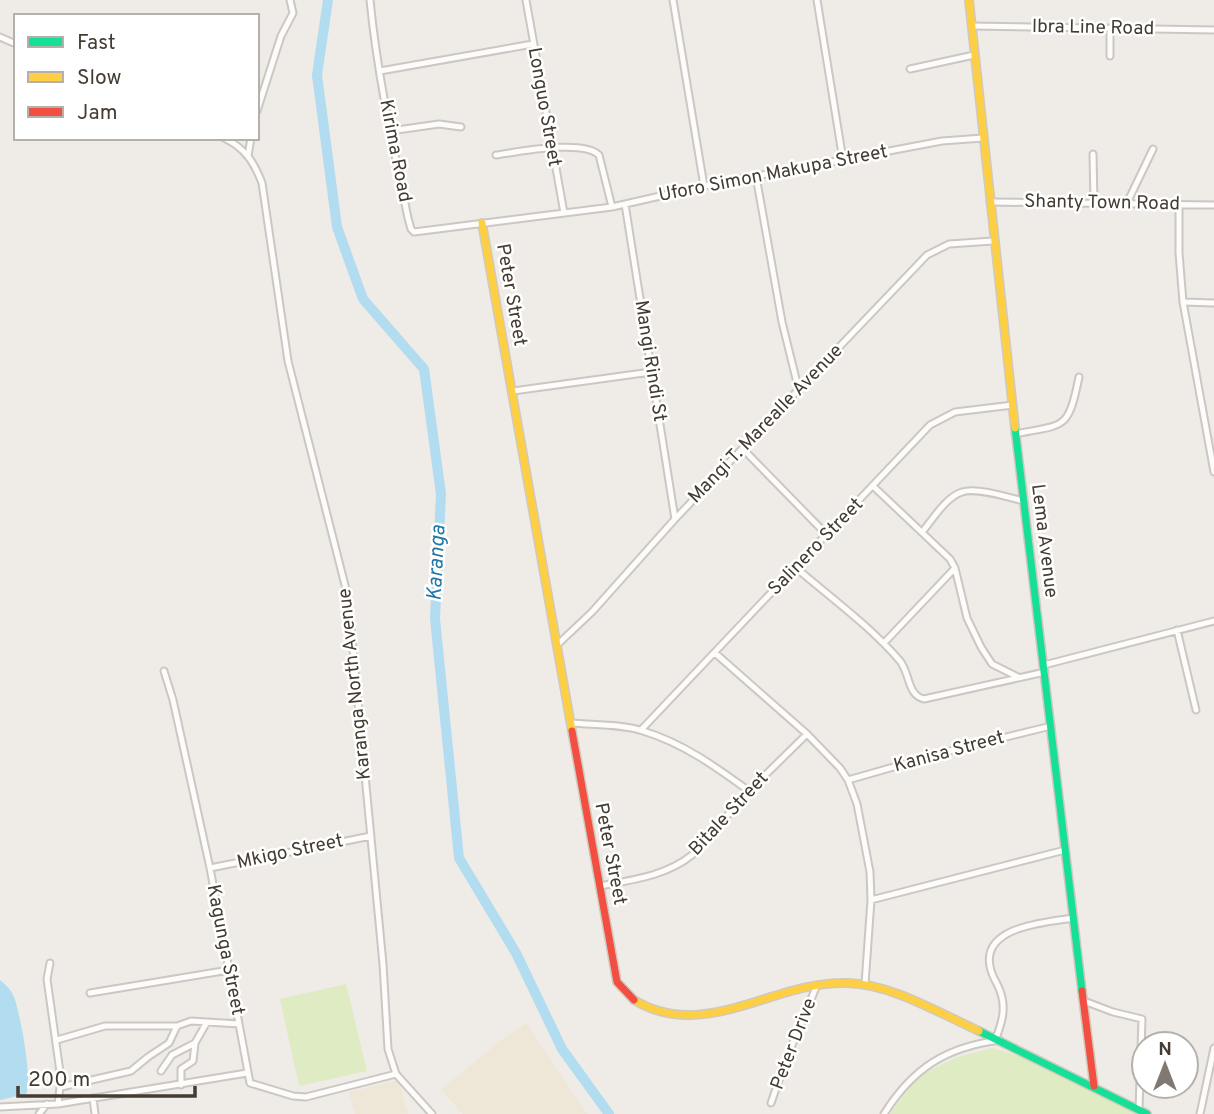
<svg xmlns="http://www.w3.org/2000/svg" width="1214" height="1114" viewBox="0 0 1214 1114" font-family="Overpass,sans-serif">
  <rect width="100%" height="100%" fill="#efebe6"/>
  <path fill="#eee6d7" d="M526,1023L587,1114H463L441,1090L500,1041Z
    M399,1080L408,1114H355L349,1092Z"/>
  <path fill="#deebc3" d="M346,984L367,1071L299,1086L280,999Z
    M993,1048L1025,1058L1140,1114H890L918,1076L957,1057Z"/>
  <path fill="#b2dcf0" d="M0,980C5,984 12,991 14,997C20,1013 33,1080 26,1094L0,1100Z"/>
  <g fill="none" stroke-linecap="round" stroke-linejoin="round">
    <path stroke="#b2dcf0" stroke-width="10" d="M328,0L317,75L337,227L363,299L424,369L441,494L435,619L459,858L516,953L562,1049L609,1114"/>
    <defs>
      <path id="street" d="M370,0C377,73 393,146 408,218L411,229L414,232L612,207L704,186L942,141L983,138
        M526,0L564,213
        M673,0L704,186
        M817,0L843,160
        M972,26L1214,30
        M0,37L16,44
        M1110,56V28
        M910,69L974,55
        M380,71L533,44
        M257,111L281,36L293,13L290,0
        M390,131L439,124L461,127
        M224,138C245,148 254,162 262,183L288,361L348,597L383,964L388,1049L396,1074L432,1114
        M1093,154L1094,202
        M496,155C518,152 583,139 599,155L612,207
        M248,156L251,138
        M756,176L782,322L799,391
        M990,202L1214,205
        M1127,203L1153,149
        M625,204L675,519
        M1179,205V253L1183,302L1214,472
        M1183,302L1214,303
        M513,391L651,372
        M1015,434C1065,424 1068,431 1079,377
        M743,449L828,536
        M874,487L950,559L955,568L967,618L981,647L992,664L1018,677
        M923,531C933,519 946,497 962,492C976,487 1008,497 1023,501
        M795,567C830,597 870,626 900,661C910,673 907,695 924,699L1045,672
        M1177,630L1196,710
        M884,643L955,568
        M557,645L592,612L675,519L927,255L949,244L993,241
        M715,653L807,734L840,768L848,780L857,804L870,872L871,900L865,984
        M1044,665L1214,621
        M164,671L173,700L210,868L250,1083L293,1096L306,1097L396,1074
        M572,723C595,725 621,724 643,731C683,743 716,767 749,791
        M641,730L930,425L955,412L1013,405
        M848,780L953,750L1051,726
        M210,868L371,836
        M600,886C632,880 666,876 692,855L749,791L807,734
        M871,900L1065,850
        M50,963L47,979L61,1079L58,1104
        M90,993L229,970
        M1084,1001L1113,1012L1142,1019L1139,1110
        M996,1038C1003,1020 1007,1005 998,986C995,980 991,974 990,966C982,926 1048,922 1074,918
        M57,1040L105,1026H177L191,1021L239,1024
        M161,1071L172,1055L195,1043L207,1022
        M181,1085V1069L193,1061L195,1043
        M61,1087L131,1071L148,1057L169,1043L177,1026
        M93,1098L95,1114
        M771,1103L787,1057L817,985
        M0,1107L58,1104L247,1073
        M39,1114L47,1104
        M884,1114C913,1068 946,1047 1000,1040
        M1200,1114L1214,1048"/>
      <path id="fast" d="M1015,428L1082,991
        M979,1031L1147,1114"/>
      <path id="slow" d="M969,0L1015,428
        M482,223L572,731
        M634,1000C705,1043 774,980 848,983C891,984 939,1013 979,1031"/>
      <path id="jam" d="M572,731L617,982L634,1000
        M1082,991L1094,1086"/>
    </defs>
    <use href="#street" stroke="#cbc7c2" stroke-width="9"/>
    <use href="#fast" stroke="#d0cabd" stroke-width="10"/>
    <use href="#slow" stroke="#d0cabd" stroke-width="10"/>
    <use href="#jam" stroke="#d0cabd" stroke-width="10"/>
    <use href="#street" stroke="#fdfcfb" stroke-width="5"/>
    <use href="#fast" stroke="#16e098" stroke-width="7"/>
    <use href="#slow" stroke="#ffcf43" stroke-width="7"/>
    <use href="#jam" stroke="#f24e42" stroke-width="7"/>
  </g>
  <g text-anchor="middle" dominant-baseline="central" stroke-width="5" stroke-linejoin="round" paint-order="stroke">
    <g font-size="19" fill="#443c32" stroke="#fff">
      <text transform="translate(1093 28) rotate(1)">Ibra Line Road</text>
      <text transform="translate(544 107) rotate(80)">Longuo Street</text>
      <text transform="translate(395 151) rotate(79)">Kirima Road</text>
      <text transform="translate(773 174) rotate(-11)">Uforo Simon Makupa Street</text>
      <text transform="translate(1102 203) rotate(1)">Shanty Town Road</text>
      <text transform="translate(511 295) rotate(80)">Peter Street</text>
      <text transform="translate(650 361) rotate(81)">Mangi Rindi St</text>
      <text transform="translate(766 424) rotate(-46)">Mangi T. Marealle Avenue</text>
      <text transform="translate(1044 541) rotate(83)">Lema Avenue</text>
      <text transform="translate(816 547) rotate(-46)">Salinero Street</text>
      <text transform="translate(355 684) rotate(-96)">Karanga North Avenue</text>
      <text transform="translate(949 752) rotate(-15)">Kanisa Street</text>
      <text transform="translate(729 814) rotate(-47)">Bitale Street</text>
      <text transform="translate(290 852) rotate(-12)">Mkigo Street</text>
      <text transform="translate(610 854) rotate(79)">Peter Street</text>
      <text transform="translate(225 950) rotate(79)">Kagunga Street</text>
      <text transform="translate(794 1044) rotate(-69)">Peter Drive</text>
    </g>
    <g font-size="21" font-style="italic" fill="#2278a6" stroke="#fff">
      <text transform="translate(437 563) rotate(-87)">Karanga</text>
    </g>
  </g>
  <rect x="14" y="14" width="245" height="126" fill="#ffffff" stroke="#b4b1ad" stroke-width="2"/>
  <rect x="28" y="37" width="35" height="10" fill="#16e098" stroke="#b4b1ad" stroke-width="2"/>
  <text x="77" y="49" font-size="21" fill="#443c32">Fast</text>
  <rect x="28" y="72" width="35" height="10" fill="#ffcf43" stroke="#b4b1ad" stroke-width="2"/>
  <text x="77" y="84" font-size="21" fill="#443c32">Slow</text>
  <rect x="28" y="107" width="35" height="10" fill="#f24e42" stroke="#b4b1ad" stroke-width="2"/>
  <text x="77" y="119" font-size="21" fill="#443c32">Jam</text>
  <g transform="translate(1165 1065)"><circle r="33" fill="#ffffff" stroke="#b4b1ad" stroke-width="2"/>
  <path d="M0-5L12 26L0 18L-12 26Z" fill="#807971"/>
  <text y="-10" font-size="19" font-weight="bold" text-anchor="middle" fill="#443c32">N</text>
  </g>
  <path d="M18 1086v10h177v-10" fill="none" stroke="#443c32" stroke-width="3.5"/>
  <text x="28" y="1086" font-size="21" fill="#443c32" stroke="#ffffff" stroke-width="5" paint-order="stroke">200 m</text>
</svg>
